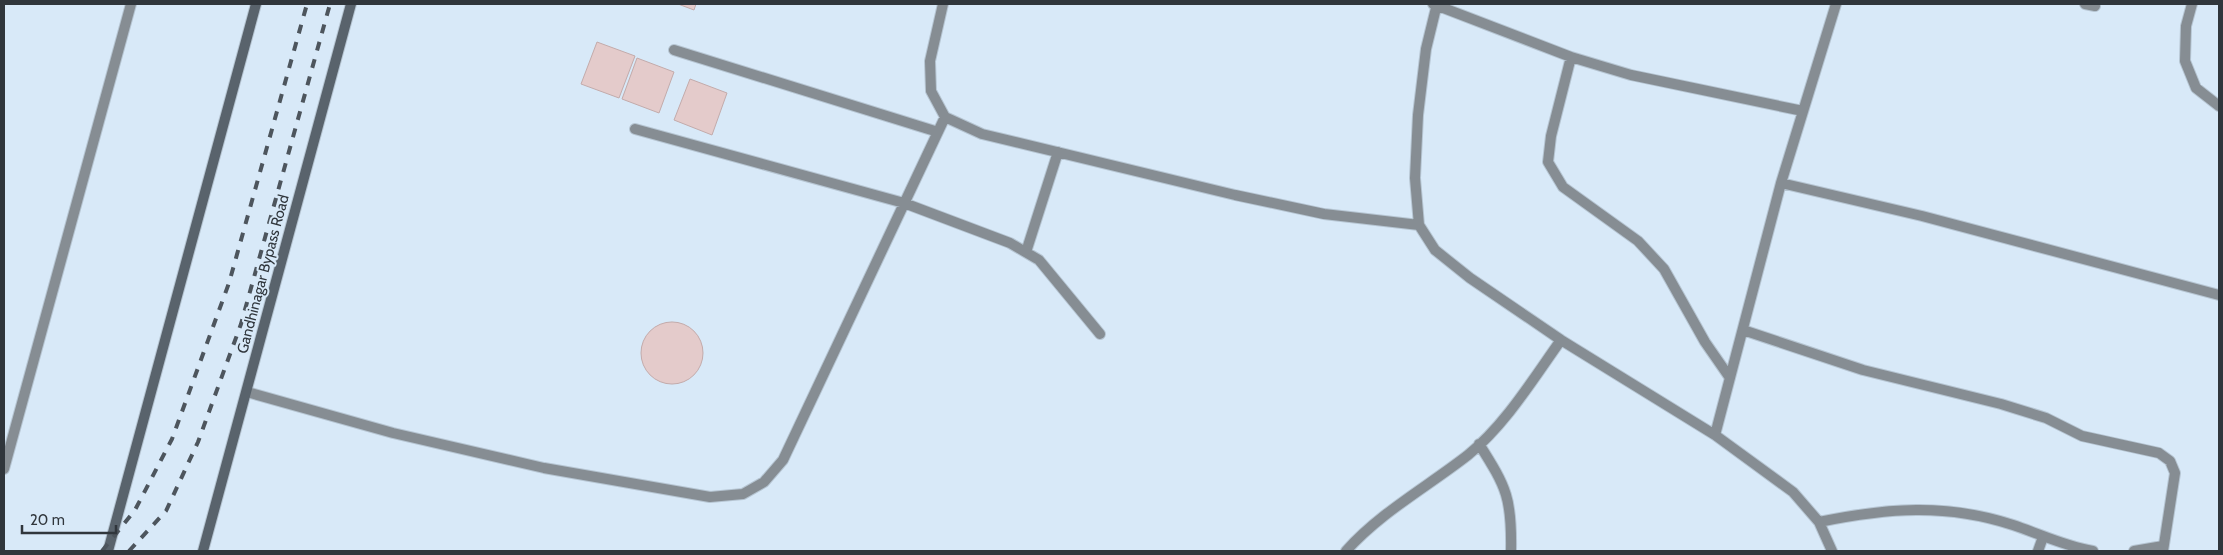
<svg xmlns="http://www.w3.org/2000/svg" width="2223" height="555" viewBox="0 0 2223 555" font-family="Cabin,sans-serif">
  <rect width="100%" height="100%" fill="#d8e9f8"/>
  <path fill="#e4cbcb" stroke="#c3abab" d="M678,4H696L694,10Z
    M597,42L635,56L619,98L581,84Z
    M637,58L674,72L659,113L622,99Z
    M690,79L727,93L712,135L674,120Z
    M641 353a31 31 0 1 1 62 0a31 31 0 1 1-62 0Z"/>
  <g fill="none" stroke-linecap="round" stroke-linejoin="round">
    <defs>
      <path id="street" d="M943,4L930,61L931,91L945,117L982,134L1235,195L1324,214L1419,225
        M1433,4L1571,57L1631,75L1803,111
        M1437,4L1426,49L1418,115L1415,178L1419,225L1435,250L1470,278L1561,340L1715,435
        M2085,4L2095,6
        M2192,4L2186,26L2185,61L2196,88L2219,106
        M674,50L938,132
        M1571,57L1551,136L1548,162L1563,187L1638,241L1664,269L1705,342L1730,378
        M635,129L904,203L1010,243L1039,260L1100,334
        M1781,183L1922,216L2219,295
        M1026,252L1058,152
        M1743,330L1863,370L2001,404L2046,418L2082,436L2159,453L2170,461L2175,473L2163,551
        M247,392L393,433L544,468L710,497L743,494L764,482L783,460L945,117
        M1479,444C1507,488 1512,499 1511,551
        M4,469L131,4
        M1819,522C1887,508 1946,503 2013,525C2040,534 2064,546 2093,551
        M1346,551C1381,512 1427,487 1468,455C1506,424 1533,379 1561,340
        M1832,551L1819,522L1793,492L1715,435L1781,183L1836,4
        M2038,551L2043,537
        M2134,551L2163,546"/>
      <path id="secondary" d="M108,551L256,4
        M203,551L351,4"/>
    </defs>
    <use href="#street" stroke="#b6c5d2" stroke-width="12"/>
    <use href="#secondary" stroke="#b6c5d2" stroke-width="12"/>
    <use href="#street" stroke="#868d93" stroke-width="10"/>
    <use href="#secondary" stroke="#59636c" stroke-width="10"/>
    <path stroke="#4d555d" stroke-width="4" stroke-dasharray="9 9" stroke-linecap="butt" d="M102,551L135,510L172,439L229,283L307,4
      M129,551L166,511L198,442L241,324L330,4"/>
  </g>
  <g text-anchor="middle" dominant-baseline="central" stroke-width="4" stroke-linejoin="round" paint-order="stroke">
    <g font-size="15" fill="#30363c" stroke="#d8e9f8">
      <text transform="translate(263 274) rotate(-75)">Gandhinagar Bypass Road</text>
    </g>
  </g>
  <rect width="2223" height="555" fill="none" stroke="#30363c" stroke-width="10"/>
  <path d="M22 525v8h94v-8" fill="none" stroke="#30363c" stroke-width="2.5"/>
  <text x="30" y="525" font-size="15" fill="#30363c" stroke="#d8e9f8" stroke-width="4" paint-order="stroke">20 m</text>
</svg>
